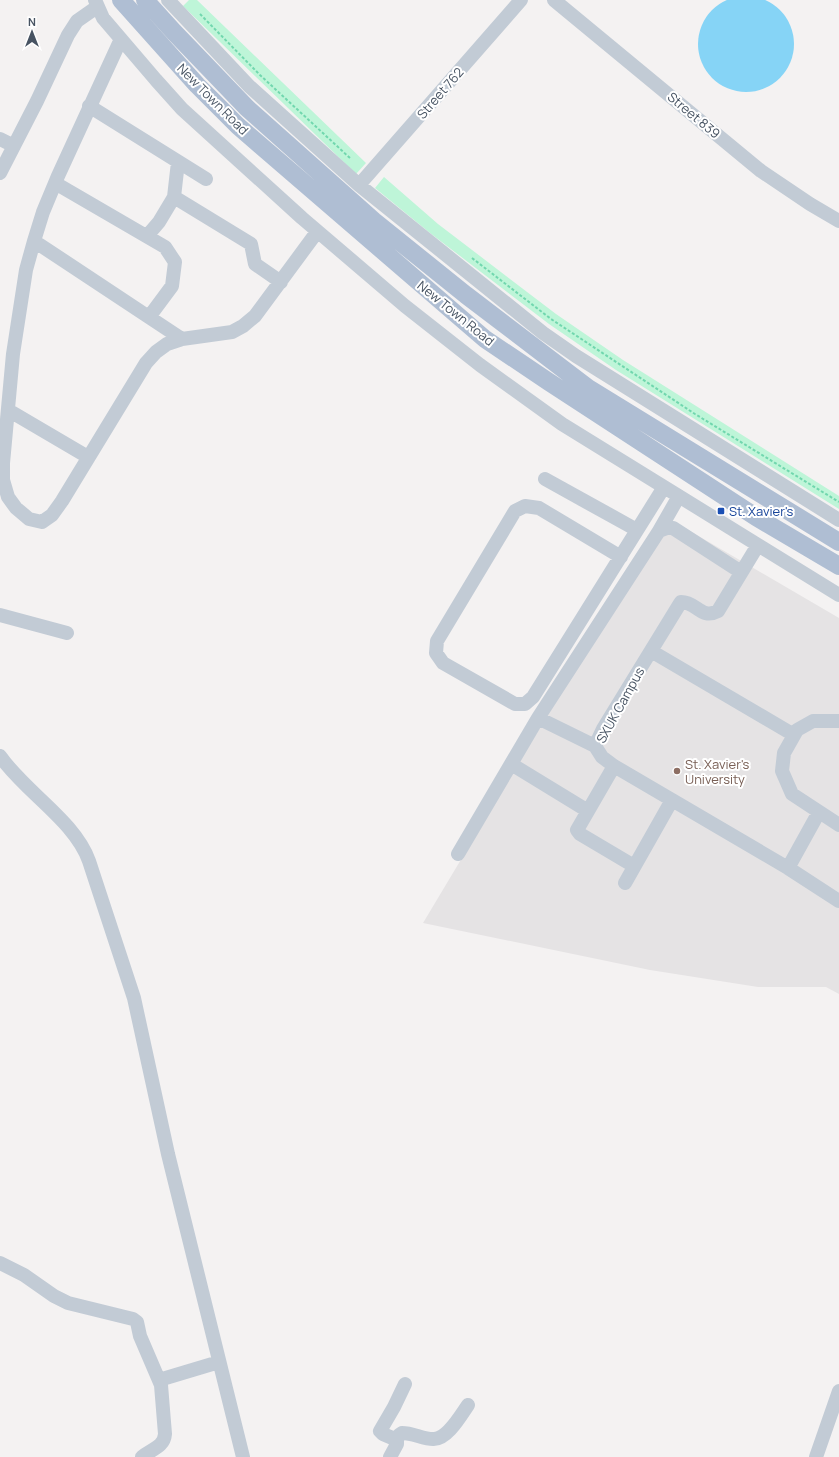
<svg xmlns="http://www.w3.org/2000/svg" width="839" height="1457" viewBox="0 0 839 1457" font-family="Manrope,sans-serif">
  <rect width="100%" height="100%" fill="#f4f2f2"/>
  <path fill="#e5e3e4" d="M666,517L839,618V994L826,987H758L650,970L423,923Z"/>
  <path fill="#bef5d8" d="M189,0H197L366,163L356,174L183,6Z
    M384,177L438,224L556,314L623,360L839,496V509L616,370L549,324L430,233L375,188Z"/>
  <path fill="#86d4f6" d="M698 44a48 48 0 1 1 96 0a48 48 0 1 1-96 0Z"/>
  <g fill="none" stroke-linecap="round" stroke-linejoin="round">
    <path stroke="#71d7ae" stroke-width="2" stroke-dasharray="3 2" stroke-linecap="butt" d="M200,14L260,75L351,159
      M472,258L551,319L695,414L839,502"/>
    <path stroke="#c2cbd5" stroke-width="14" d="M95,0L103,18L156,80L182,109L302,218L405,306L480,365L562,424L839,595
      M168,0L249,86L359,185L543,333L576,356L839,520
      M554,0L761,171L810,204L839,221
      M121,39L58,176L43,212L34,241L26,270L13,354L3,463V480L8,497L16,508L29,519L42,522L52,515L62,501L146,363L156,352L167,344L182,339L232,332L243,326L255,316L317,232
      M89,106L206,179
      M0,139L14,146
      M0,173L37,101L68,35L77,21L97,7
      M55,183L165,247L175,262L172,286L149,317
      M359,185L521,0
      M174,197L251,244L255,264L281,282
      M147,236L159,222L174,197L178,162
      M34,241L182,339
      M8,410L88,457
      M545,479L637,530
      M659,531L679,496
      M758,545L718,611C701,620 697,602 681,602L679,605L603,729L595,746L602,757L614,766L788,868
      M621,557L539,508L525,506L515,511L437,641L436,653L443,663L515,704H525L533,697L664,487
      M0,615L67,633
      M651,651L794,735
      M538,718L595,746
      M839,721H813L797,730L784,753L782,771L792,794L839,825
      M0,756C25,792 75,821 89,861L134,998L168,1154L243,1457
      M511,764L588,811
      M614,766L577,830L580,834L634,866
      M819,812L788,868L839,901
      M458,854L538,718L659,531L667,528H673L741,572
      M625,883L672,800
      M0,1263L24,1275L54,1296L68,1303L133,1319L137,1322L140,1336L161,1385L165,1434C164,1447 152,1449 142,1457
      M159,1380L219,1362
      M397,1440L399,1435L402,1433C413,1433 423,1439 433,1439C447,1440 461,1415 468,1405
      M390,1457L397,1444V1440L383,1434L380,1431L394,1407L405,1384
      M816,1457L839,1391"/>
    <path stroke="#afbed3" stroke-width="18" d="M121,0L197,85L238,126L485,339L549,382L756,517L839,566
      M145,0L174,32L247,108L374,221L466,295L588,388L839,542"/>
  </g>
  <rect fill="#1a4fb4" stroke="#fff" stroke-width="1.5" x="717" y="507" width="8" height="8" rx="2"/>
  <circle fill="#8d6e63" stroke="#fff" stroke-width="1.5" cx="677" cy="771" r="4"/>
  <g text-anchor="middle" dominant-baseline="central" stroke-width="4" stroke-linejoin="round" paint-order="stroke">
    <g font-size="13" fill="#475362" stroke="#fff">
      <text transform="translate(440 93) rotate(-49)">Street 762</text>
      <text transform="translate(213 99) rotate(45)">New Town Road</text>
      <text transform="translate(694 115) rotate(40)">Street 839</text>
      <text transform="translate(456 313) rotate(39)">New Town Road</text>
      <text transform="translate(620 705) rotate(-61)">SXUK Campus</text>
    </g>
    <g font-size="13" fill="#164399" stroke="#fff" text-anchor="start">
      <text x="729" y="511">St. Xavier's</text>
    </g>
    <g font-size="13" fill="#785e54" stroke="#fff" text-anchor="start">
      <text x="685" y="764">St. Xavier's<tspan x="685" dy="15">University</tspan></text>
    </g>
  </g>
  <g transform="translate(32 32)" stroke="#ffffff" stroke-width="3" paint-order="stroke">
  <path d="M0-3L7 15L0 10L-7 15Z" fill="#475362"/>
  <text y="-6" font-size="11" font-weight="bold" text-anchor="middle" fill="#475362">N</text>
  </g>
</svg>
